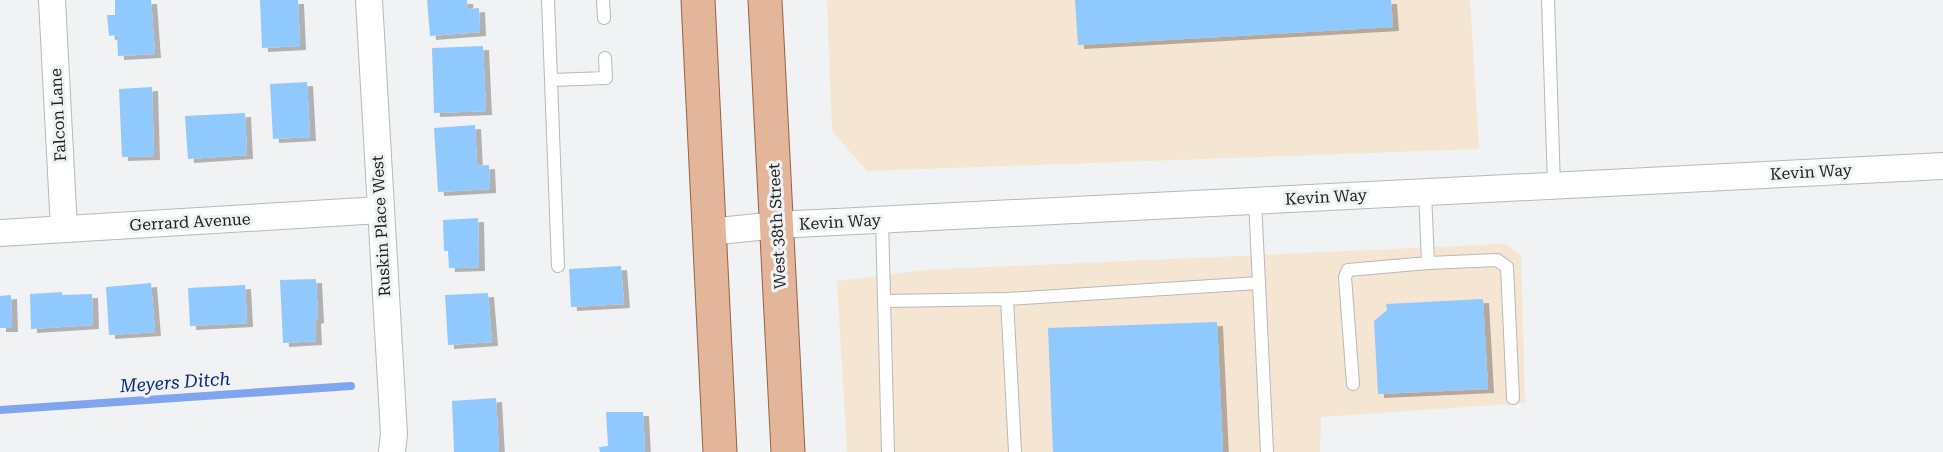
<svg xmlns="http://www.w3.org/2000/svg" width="1943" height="452" viewBox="0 0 1943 452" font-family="'Roboto Serif',serif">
  <defs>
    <filter id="shadow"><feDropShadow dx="6" dy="4" stdDeviation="0" flood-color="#0004"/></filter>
  </defs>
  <rect width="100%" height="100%" fill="#f1f2f3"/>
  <path fill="#f5e5d3" d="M827,0H1470L1479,149L867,171L832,131Z
    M1505,244L1521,255L1525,403L1321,417L1320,452H847L837,281L924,270Z"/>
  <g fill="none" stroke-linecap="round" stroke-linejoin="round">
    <path stroke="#7fa5f0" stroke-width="8" d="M0,410L351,386"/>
  </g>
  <path fill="#90c9fd" filter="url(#shadow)" d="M115,0H151L155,54L118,56L117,35L109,36L107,15H115Z
    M260,0H298L300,46L262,48Z
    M427,0H467L468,9L479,8L480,32L430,36Z
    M1075,0H1391L1393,27L1078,45Z
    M483,46L486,111L434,113L432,48Z
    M307,82L310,137L273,139L270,84Z
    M152,87L154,156L122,157L119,89Z
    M245,113L247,155L188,159L185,116Z
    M475,125L477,166L489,165L490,189L438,192L434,128Z
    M478,218L479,267L449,268L448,251H444L443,220Z
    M621,266L624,304L571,307L569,269Z
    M316,279L318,319L315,320L316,341L283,343L280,280Z
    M151,283L155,332L109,335L106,287Z
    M245,285L247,323L190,326L188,288Z
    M62,292V295L92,294L93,325L31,329L30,294Z
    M488,293L492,342L448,345L445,295Z
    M11,295L12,328H0V296Z
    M1483,299L1488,389L1378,394L1374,321L1387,310L1386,304Z
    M1217,322L1223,452H1053L1048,328Z
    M496,398L499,452H454L452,401Z
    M606,412H643L645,452H600L599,447L608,446Z"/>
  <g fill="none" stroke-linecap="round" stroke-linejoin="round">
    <defs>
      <path id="service" d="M548,0L558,266
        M603,0L604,18
        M1548,0L1554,185
        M551,80L606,78L605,58
        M1255,200L1267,452
        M882,220L888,452
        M1428,263L1497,260L1507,267L1513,398
        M1007,299L1015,452
        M885,301L1007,299L1258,283
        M1353,384L1345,277L1348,270L1428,263L1425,192"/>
      <path id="minor" d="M52,0L64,229
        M369,0L394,434L392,452
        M709,232L777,225L1943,166
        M0,233L380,210"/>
      <path id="primary" d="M698,0L720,452
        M765,0L788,452"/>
    </defs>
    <use href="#service" stroke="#b7b8b9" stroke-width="14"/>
    <use href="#minor" stroke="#b7b8b9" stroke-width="28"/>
    <use href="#primary" stroke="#936345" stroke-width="35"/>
    <use href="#service" stroke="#fff" stroke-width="12"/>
    <use href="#minor" stroke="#fff" stroke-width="26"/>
    <use href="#primary" stroke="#e3b69b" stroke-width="33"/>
  </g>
  <g text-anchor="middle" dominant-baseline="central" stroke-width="6" stroke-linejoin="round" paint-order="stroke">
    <g font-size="16" fill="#212121" stroke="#f1f2f3">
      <text transform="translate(58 115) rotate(-93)">Falcon Lane</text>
      <text transform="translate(1811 172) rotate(-3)">Kevin Way</text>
      <text transform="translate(1326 197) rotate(-3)">Kevin Way</text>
      <text transform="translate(190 222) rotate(-3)">Gerrard Avenue</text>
      <text transform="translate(840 222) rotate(-3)">Kevin Way</text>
      <text transform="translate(381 226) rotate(-93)">Ruskin Place West</text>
      <text transform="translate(777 226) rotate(-93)">West 38th Street</text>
    </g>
    <g font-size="18" font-style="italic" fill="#07297e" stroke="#f1f2f3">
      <text transform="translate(175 382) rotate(-4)">Meyers Ditch</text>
    </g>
  </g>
</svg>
